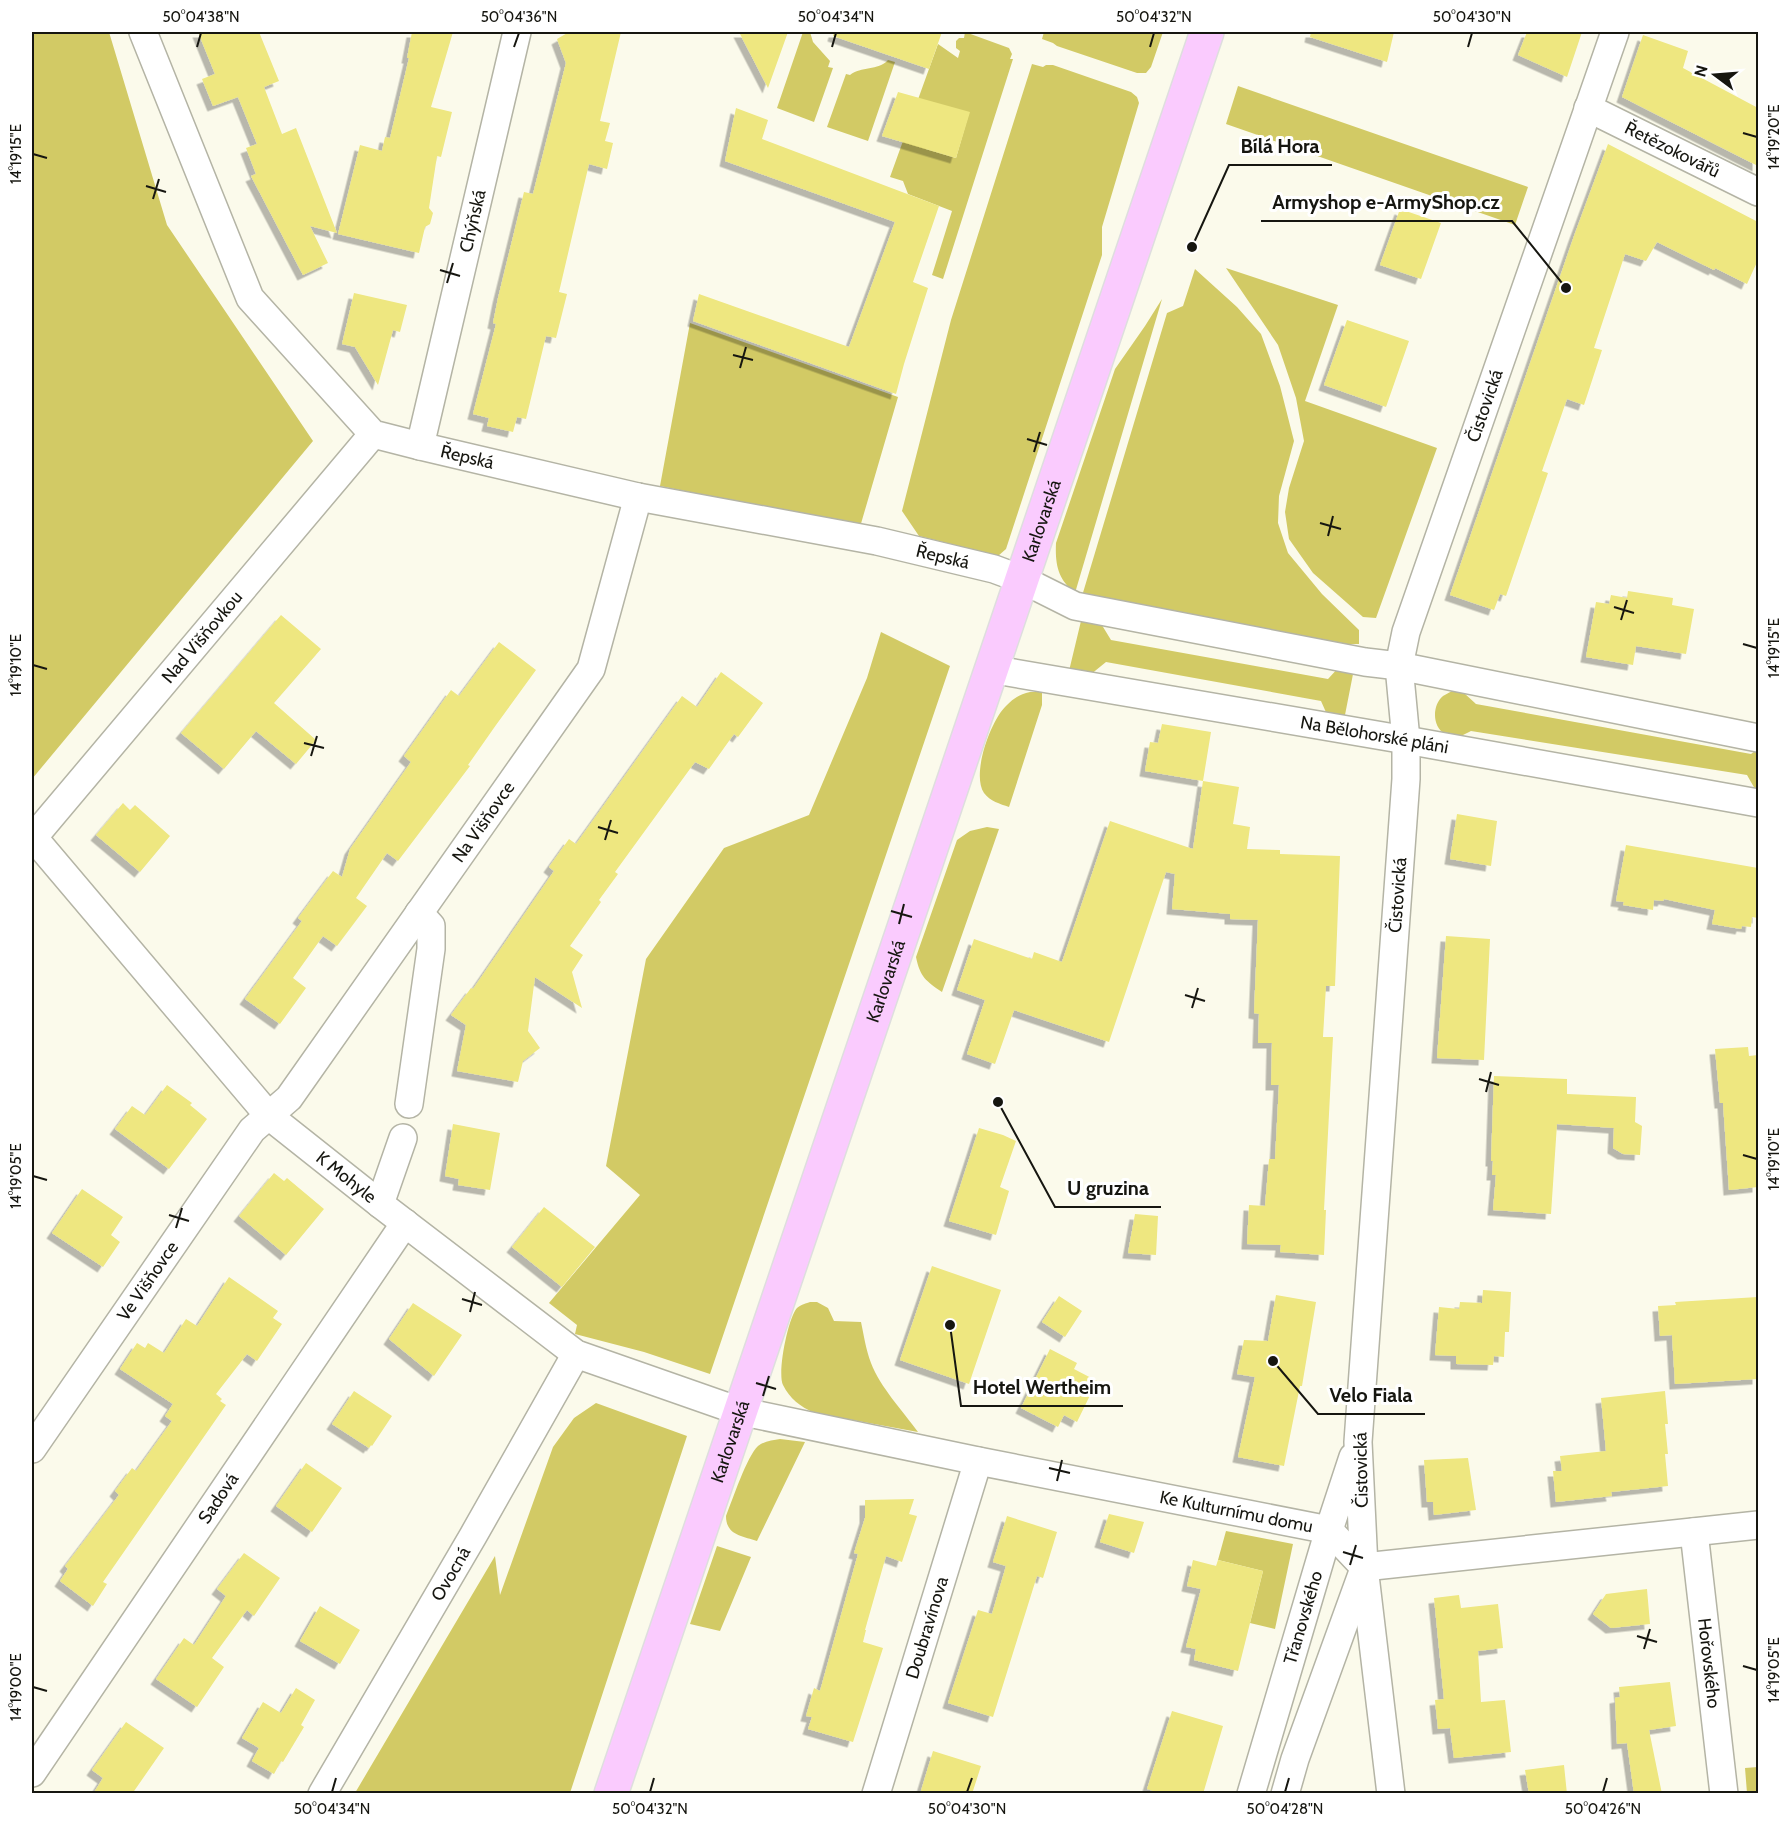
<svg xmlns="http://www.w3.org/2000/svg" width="1790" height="1825" viewBox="0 0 1790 1825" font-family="Cabin,sans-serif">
  <defs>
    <filter id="shadow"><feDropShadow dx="-5.5" dy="5.5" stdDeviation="0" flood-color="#0004"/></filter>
  </defs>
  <rect width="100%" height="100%" fill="#fbfaeb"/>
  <path fill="#d2ca65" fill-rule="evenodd" d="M32,32H109L167,225L313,441L32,779Z
    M803,32H810L813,42L830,61L828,67L833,68L814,122L777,108Z
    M965,32L1009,48L1012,54L1010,59H1013L943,279L932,275L952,211L908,194L903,181L890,177L938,44L958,58L960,51L956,48V41L959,38H964ZM969,113L956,158L926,149Z
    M1044,32H1163L1151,67L1146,73H1137L1057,46L1053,43L1042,39Z
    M888,60L895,62L868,141L827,127L846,74L850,75C861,66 878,71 888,60Z
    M1032,64L1043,67L1046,65H1053L1131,92L1137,97L1139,103L1102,227V255L1006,549L998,556L919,536L902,511L951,320Z
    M1238,86L1528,187L1515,225L1226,124Z
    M1226,268L1338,305L1305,401L1437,448L1376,618L1363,617L1313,573L1289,539L1285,512L1289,488L1304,441L1296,398L1278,345Z
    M1195,269L1237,307L1261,334L1280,386L1294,441L1279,496L1278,523L1288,553L1322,594L1359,630V644H1346L1082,596L1167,313L1183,306Z
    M1162,299L1075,593C1058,579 1055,565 1056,543L1115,369L1145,326Z
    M690,323L898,397L860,527L660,486Z
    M1081,621L1100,622L1111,640L1328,679L1340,666L1354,669L1344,720L1329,719L1321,701L1106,662L1090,675L1069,671Z
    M881,632L950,666L710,1374L644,1352L575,1334L577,1325L549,1303L640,1195L606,1166L646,959L724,848L809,815L867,678Z
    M1452,691L1464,693L1476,704L1751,754L1758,749V790L1755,789L1747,775L1471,731L1459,737C1455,736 1449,736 1445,734C1432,727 1432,705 1443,696C1446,694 1449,693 1452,691Z
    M1030,692H1042V705L1009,807C1000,804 990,801 984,793C971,774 991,720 1006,706C1014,698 1020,694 1030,692Z
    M987,827L999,829L942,992C926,981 920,977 916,957L957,840L970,831Z
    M810,1302H817L828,1308L834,1321L861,1322C864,1336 866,1350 871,1363C880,1387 903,1411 918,1432L814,1413C800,1406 790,1399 783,1385C777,1373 788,1318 797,1308C800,1305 807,1303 810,1302Z
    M596,1403L687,1436L570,1793H355L495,1556L500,1595L553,1447L574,1418Z
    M780,1439L805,1442L757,1541C742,1536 726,1535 726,1516C732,1501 747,1456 758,1446C764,1441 773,1440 780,1439Z
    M1226,1531L1293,1544L1275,1629L1250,1623L1263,1571L1218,1560Z
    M717,1546L751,1557L720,1631L690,1624Z
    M1758,1767V1793H1747L1745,1768Z"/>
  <path fill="#eee780" filter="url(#shadow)" d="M198,32H259L279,81L264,87L282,134L296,128L337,233L310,226L328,263L303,275L251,176L256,174L246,148L257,144L238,97L213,106L202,79L215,74Z
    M412,32H453L431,107L452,112L441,157L437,156L429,208L433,213L430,224L425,227L419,253L338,234L360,145L382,151L385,137L390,138L409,58H407Z
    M569,32H621L600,121L610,123L605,141L613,143L607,169L589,164L559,292L567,294L556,338L546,336L526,419L517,417L513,432L487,426L489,418L473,414L496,324L493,323L498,298L524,192L533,194L566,63L557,39Z
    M739,32H788L768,88Z
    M834,32H942L929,69L833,36Z
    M1311,32H1394L1387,62L1310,37Z
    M1527,32H1582L1567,77L1518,55Z
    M1643,35L1688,51L1683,68L1758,108V166L1622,97Z
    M898,92L970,112L956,158L882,136Z
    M736,108L768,120L762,139L939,206L913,282L928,288L904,364L896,394L693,321L699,294L849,347L895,222L725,161Z
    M1608,144L1758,222V260L1747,284L1715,268L1714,270L1657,242L1646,261L1625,254L1594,348L1602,350L1584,405L1567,399L1542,471L1548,473L1506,596L1500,594L1494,610L1450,595L1574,236Z
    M1400,209L1441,223L1421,279L1380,265Z
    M354,293L407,305L400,332L393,330L378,385L355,347L342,344Z
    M1347,320L1409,341L1386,407L1324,385Z
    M1628,591L1673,598L1672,605L1694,609L1686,654L1636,646L1633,665L1586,657L1596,602L1609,604L1611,595L1627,598Z
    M281,615L321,649L274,703L316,740L296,764L256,731L224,769L181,733Z
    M499,642L536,670L496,725L468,765L470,766L398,861L387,853L356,898L367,906L337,946L323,936L293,978L306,988L280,1024L245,999L302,921L298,918L333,871L342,877L350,849L411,762L404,756L451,690L459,696Z
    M721,672L763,703L738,737L734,734L709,769L695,762L615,872L618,874L599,900L601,902L570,946L583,955L572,972L582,1008L535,977L528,1031L540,1048L523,1061L518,1082L457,1071L466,1025L451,1015L471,988L473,989L554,871L549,867L569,839L576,844L682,696L697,707Z
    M1162,724L1211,732L1203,781L1145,771L1150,742L1158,743Z
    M1203,781L1239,787L1233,824L1250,827L1247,849L1280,850V854L1340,856L1335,986H1326L1323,1037H1333L1324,1210H1326L1324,1255L1280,1252L1281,1245L1247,1244L1249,1205L1265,1206L1269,1159H1275L1279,1085H1271L1272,1043H1258L1259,1014L1254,1013L1258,920L1230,919V914L1172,909L1175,874L1166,872L1109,1042L1014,1010L995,1064L967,1054L985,1000L957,990L974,939L1032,959L1034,952L1062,962L1110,821L1193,849Z
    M123,803L130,810L135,805L170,836L140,872L96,835Z
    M1457,814L1497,821L1491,866L1450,859Z
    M1626,845L1758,868V918L1752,917L1751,927L1742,926L1741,929L1712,924L1715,910L1664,899L1663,901L1654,900L1653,910L1623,905L1624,902L1616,901Z
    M1446,936L1490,939L1484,1060L1437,1058Z
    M1748,1047L1749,1056L1758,1055V1187L1729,1190L1723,1103H1720L1715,1049Z
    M1494,1076L1567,1079V1094L1636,1097L1635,1122L1642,1126L1640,1155L1623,1154L1613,1148L1614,1128L1557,1124L1551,1214L1493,1210L1496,1175H1492L1493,1161H1491Z
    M167,1085L192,1103L190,1105L207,1119L169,1169L115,1129L132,1106L145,1115Z
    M453,1124L500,1133L490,1190L458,1185L459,1179L445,1176Z
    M979,1128L1003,1135L1016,1141L1000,1187L1009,1191L996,1235L949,1221Z
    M274,1173L284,1181L287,1178L324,1209L286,1255L239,1216Z
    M82,1189L123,1217L111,1235L120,1242L103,1267L52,1233Z
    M544,1207L595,1247L562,1287L512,1247Z
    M1135,1214L1158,1216L1156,1255L1128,1253Z
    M932,1266L1001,1290L969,1384L900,1360Z
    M229,1277L278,1311L273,1318L282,1324L257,1361L247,1354L216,1394L222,1399L220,1401L226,1405L103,1582L107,1584L93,1606L60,1581L68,1569L65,1566L119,1495L115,1491L132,1468L136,1471L172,1421L165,1416L173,1404L120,1369L137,1343L145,1348L148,1343L164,1353L186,1319L197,1326Z
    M1483,1290L1511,1292L1509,1332H1505L1504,1357L1494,1356L1493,1365L1456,1364V1356L1435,1355L1439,1307L1459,1309L1460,1302L1482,1303Z
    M1276,1295L1316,1302L1302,1386H1300L1284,1466L1238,1457L1255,1377L1237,1374L1244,1340L1268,1341Z
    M1059,1296L1082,1311L1065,1337L1042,1322Z
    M1758,1297V1379L1675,1384L1672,1335L1660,1336L1658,1306L1676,1305L1675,1302Z
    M413,1303L462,1335L434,1376L389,1339Z
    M1050,1349L1077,1363L1074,1369L1097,1381L1077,1422L1064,1415L1058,1427L1021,1408Z
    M354,1391L392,1416L372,1446L371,1445L369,1448L332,1424Z
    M1665,1391L1668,1424H1665L1668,1454H1665L1668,1486L1611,1492L1612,1496L1556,1502L1553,1471H1562L1560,1456L1606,1451L1601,1398Z
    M1468,1458L1476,1510L1434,1515L1433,1502H1427L1424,1460Z
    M306,1463L342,1488L312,1532L276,1506Z
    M914,1499L909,1514L917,1516L902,1562L886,1556L865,1630H866L863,1642L883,1648L853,1742L808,1729L812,1717L806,1716L814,1688L820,1691L858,1554L854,1553L865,1518V1500Z
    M1109,1514L1144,1522L1134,1553L1100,1542Z
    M1007,1516L1057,1532L1043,1578L1037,1576L993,1717L948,1703L978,1610L992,1614L1006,1566L993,1562Z
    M244,1553L280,1578L254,1616L247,1610L212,1658L224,1667L197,1707L156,1679L184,1638L194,1645L226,1596L217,1589Z
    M1193,1560L1216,1566L1218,1560L1263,1571L1238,1671L1194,1660L1196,1649L1186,1647L1201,1589L1187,1586Z
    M1647,1589L1650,1624L1611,1628L1593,1614L1606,1594Z
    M1459,1595L1461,1608L1498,1604L1503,1648L1478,1651L1481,1702L1505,1700L1511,1752L1454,1758L1450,1728L1438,1729L1435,1700L1444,1699L1434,1598Z
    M320,1606L360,1630L340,1664L300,1641Z
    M1670,1682L1676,1726L1649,1730L1662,1794H1634L1627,1743L1617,1744L1615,1698L1620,1697L1619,1687Z
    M296,1688L315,1700L301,1725L304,1727L283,1762L281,1761L274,1774L252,1761L259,1748L242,1738L263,1702L281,1713Z
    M1172,1711L1223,1726L1203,1794H1162L1147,1789Z
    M126,1722L164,1748L132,1794H93L103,1778L92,1770Z
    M933,1751L981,1766L972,1794H920Z
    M1564,1765L1567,1794H1529L1525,1770Z"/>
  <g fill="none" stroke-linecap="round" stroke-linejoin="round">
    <defs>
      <g id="street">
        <path id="s1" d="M143,32L250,298L373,434L420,446L638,497L877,541L994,569L1021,579L1075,606L1365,662L1399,666L1758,738"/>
        <path id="s2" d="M1588,108L1758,192"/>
        <path id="s3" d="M420,446L517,32"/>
        <path id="s4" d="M990,669L1406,740L1758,803"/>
        <path id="s5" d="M33,837L269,1116L380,1204L576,1354L739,1411L978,1461L1329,1530L1364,1567"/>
        <path id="s6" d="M32,839L373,434"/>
        <path d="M409,1104L431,949V926L419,913"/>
        <path d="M380,1204L403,1138"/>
        <path id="s7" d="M32,1449L252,1130L289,1098L591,669L638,497"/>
        <path id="s8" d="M1694,1532L1724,1794"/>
        <path d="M1364,1567L1758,1525"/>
        <path id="s9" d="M32,1773L405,1223"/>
        <path id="s10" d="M322,1794L473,1536L576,1354"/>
        <path id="s11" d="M876,1794L978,1461"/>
        <path id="s12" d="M1251,1794L1329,1530L1353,1457"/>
        <path d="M1285,1794L1295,1759L1362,1574"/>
        <path id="s13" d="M1391,1794L1364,1567L1358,1442L1406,779V740L1399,666L1406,632L1615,32"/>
      </g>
      <g id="primary">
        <path id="s14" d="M611,1794L1207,32"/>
      </g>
    </defs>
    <use href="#street" stroke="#b4b4a5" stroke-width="30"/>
    <use href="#primary" stroke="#dedede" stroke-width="36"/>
    <use href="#street" stroke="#fff" stroke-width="27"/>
    <use href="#primary" stroke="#facbfe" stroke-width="33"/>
  </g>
  <path fill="none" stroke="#161610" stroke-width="2" d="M197,47L201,33M514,47L519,33M832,47L836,33M1150,47L1154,33M1468,47L1472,33M1743,133L1757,137M33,154L47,158M146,186L166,192M153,199L159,179M440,270L460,276M447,283L453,263M733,355L753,360M740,368L746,347M1027,439L1047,445M1034,452L1040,432M1320,523L1341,529M1328,536L1333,516M1614,607L1634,613M1621,620L1627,600M1743,644L1757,648M33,665L47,669M304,743L324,748M311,756L317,736M598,827L618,833M605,840L611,820M891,911L912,917M899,924L904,904M1185,995L1205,1001M1192,1008L1198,988M1479,1079L1499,1085M1486,1092L1491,1072M1743,1155L1757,1159M33,1176L47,1180M169,1215L189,1221M176,1228L182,1208M462,1299L482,1305M470,1312L475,1292M756,1383L776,1389M763,1396L769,1376M1049,1468L1070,1473M1057,1481L1062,1460M1343,1552L1363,1558M1350,1565L1356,1545M1637,1636L1657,1642M1644,1649L1650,1629M1743,1666L1757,1670M33,1687L47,1691M332,1792L336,1778M650,1792L654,1778M967,1792L972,1778M1285,1792L1289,1778M1603,1792L1607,1778"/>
  <g text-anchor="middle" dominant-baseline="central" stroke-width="6" stroke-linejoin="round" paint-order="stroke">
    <g font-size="18" fill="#161610" stroke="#fff">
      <text stroke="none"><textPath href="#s2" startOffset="94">Řetězokovářů</textPath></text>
      <text stroke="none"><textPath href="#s3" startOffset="231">Chýňská</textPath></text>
      <text stroke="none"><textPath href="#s13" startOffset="1406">Čistovická</textPath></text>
      <text stroke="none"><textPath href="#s1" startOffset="567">Řepská</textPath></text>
      <text stroke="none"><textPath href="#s14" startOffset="1344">Karlovarská</textPath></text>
      <text stroke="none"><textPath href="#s1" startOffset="1053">Řepská</textPath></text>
      <text stroke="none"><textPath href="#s6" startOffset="264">Nad Višňovkou</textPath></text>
      <text stroke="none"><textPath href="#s4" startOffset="390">Na Bělohorské pláni</textPath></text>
      <text stroke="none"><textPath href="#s7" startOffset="774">Na Višňovce</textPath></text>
      <text stroke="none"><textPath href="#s13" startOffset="902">Čistovická</textPath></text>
      <text stroke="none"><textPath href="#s14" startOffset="858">Karlovarská</textPath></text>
      <text stroke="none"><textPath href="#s5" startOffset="464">K Mohyle</textPath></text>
      <text stroke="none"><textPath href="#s7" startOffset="204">Ve Višňovce</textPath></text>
      <text stroke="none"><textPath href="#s14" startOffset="372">Karlovarská</textPath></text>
      <text transform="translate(1361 1470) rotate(-91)">Čistovická</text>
      <text stroke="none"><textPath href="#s9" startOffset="332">Sadová</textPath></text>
      <text stroke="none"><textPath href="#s5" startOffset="1434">Ke Kulturnímu domu</textPath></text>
      <text stroke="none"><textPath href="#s10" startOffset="255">Ovocná</textPath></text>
      <text stroke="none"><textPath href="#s12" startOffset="184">Třanovského</textPath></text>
      <text stroke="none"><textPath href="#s11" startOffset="174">Doubravínova</textPath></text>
      <text stroke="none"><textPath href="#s8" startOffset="132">Hořovského</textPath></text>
    </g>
  </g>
  <path fill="none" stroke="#161610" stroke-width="2" d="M1192 247L1229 165H1332M1566 288L1512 221H1261M998 1102L1055 1207H1161M950 1325L961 1406H1123M1273 1361L1318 1414H1425"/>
  <g fill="#161610" stroke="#fff" stroke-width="2">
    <circle cx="1192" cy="247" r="6"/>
    <circle cx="1566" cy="288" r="6"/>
    <circle cx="998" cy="1102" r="6"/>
    <circle cx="950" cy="1325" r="6"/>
    <circle cx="1273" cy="1361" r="6"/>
  </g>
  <g font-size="20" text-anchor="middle" font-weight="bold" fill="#161610" stroke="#fff" stroke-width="6" stroke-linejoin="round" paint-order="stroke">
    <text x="1280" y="153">Bílá Hora</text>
    <text x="1386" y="209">Armyshop e-ArmyShop.cz</text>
    <text x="1108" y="1195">U gruzina</text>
    <text x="1042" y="1394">Hotel Wertheim</text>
    <text x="1371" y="1402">Velo Fiala</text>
  </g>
  <rect width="1790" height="1825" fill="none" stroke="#ffffff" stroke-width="66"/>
  <g transform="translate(1715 75) rotate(286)" stroke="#ffffff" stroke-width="4.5" paint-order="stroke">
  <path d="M0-4.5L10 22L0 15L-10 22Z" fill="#161610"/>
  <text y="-9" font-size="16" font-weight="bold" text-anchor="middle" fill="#161610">N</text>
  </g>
  <rect x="33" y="33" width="1724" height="1759" fill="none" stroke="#161610" stroke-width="2"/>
  <g font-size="15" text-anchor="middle" fill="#161610">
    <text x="201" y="22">50°04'38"N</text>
    <text x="519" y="22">50°04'36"N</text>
    <text x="836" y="22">50°04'34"N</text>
    <text x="1154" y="22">50°04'32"N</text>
    <text x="1472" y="22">50°04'30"N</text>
    <text transform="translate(1774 137) rotate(-90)" y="5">14°19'20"E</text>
    <text transform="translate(16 154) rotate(-90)" y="5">14°19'15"E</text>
    <text transform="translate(1774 648) rotate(-90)" y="5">14°19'15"E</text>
    <text transform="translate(16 665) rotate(-90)" y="5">14°19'10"E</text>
    <text transform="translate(1774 1159) rotate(-90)" y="5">14°19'10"E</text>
    <text transform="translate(16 1176) rotate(-90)" y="5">14°19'05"E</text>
    <text transform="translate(1774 1670) rotate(-90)" y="5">14°19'05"E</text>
    <text transform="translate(16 1687) rotate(-90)" y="5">14°19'00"E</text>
    <text x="332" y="1814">50°04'34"N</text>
    <text x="650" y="1814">50°04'32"N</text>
    <text x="967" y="1814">50°04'30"N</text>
    <text x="1285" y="1814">50°04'28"N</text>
    <text x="1603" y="1814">50°04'26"N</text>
  </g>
</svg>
